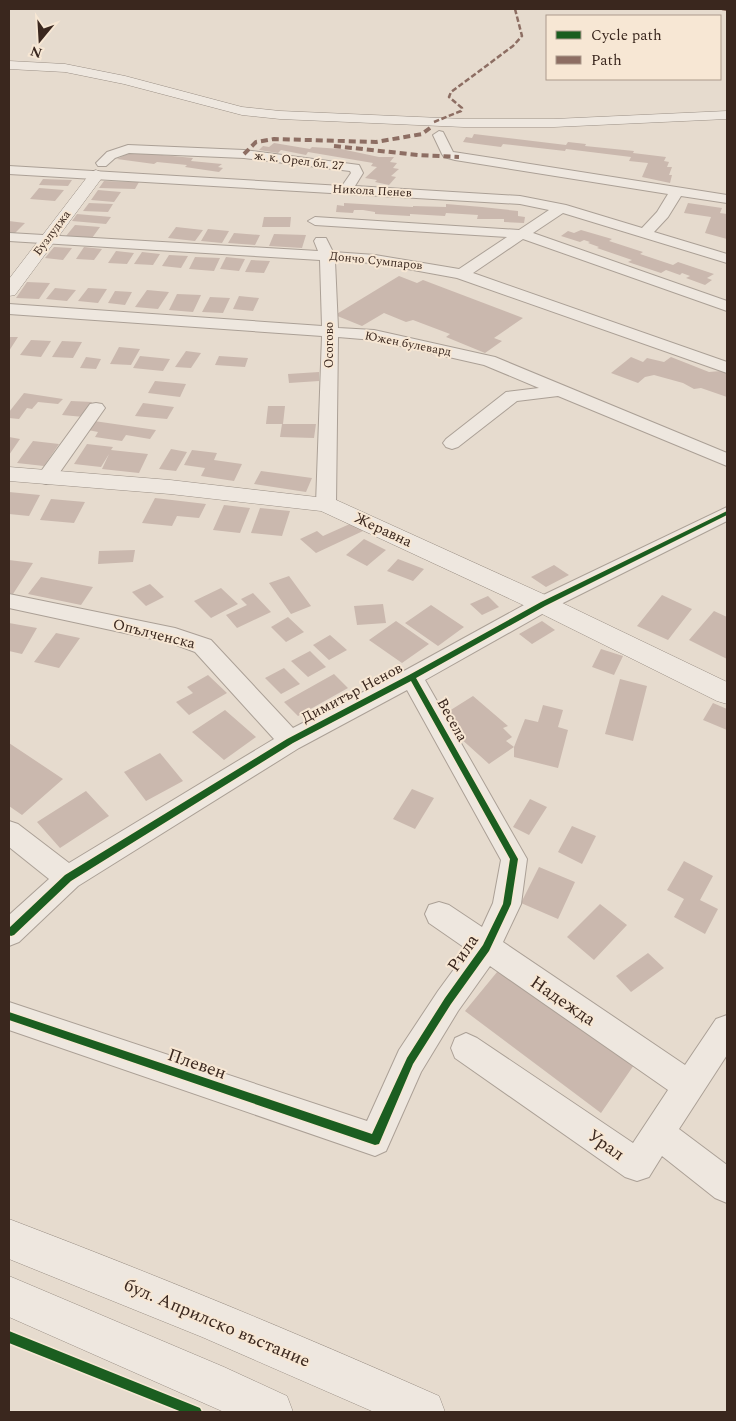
<svg xmlns="http://www.w3.org/2000/svg" width="736" height="1421" viewBox="0 0 736 1421" font-family="Spectral,serif">
  <rect width="100%" height="100%" fill="#e6dbce"/>
  <path fill="#cab8ae" d="M474,134L566,145L568,142L586,144L585,146L634,151L633,153L666,157L664,161L669,162L667,167H672L669,175H672L670,183L642,177L648,163L629,161L631,157L566,149L565,151L503,144L501,147L463,142L466,137L472,138Z
    M274,143L310,149L312,147L341,149L379,157H394L390,162L397,163L393,168L399,169L391,176L396,177L389,185L375,182L377,180L365,178L377,167L371,166L373,163L308,152L306,155L281,150L278,153L259,150L263,146L269,147Z
    M131,152L193,158L191,161L222,164L218,167L223,168L219,172L185,167L187,165L157,162L154,164L117,159Z
    M43,179L72,180L68,186L39,185Z
    M104,181L139,182L135,189L99,188Z
    M39,188L64,190L55,201L30,199Z
    M98,190L121,192L114,202L91,200Z
    M89,203L113,204L108,212L83,211Z
    M344,203L413,207V206L446,207V204L482,207L518,211V216L525,217L524,223L504,222V219H477L478,215L446,213L445,216L410,214V216L375,214V212L363,210H354L353,213L336,212L337,205L344,206Z
    M688,203L722,208L720,213L727,214L726,219L727,220V239L705,233L711,217L684,213Z
    M77,214L111,217L106,224L72,221Z
    M264,217H291L290,227H262Z
    M9,221L25,223L14,234L9,233Z
    M75,225L100,227L92,238L66,236Z
    M176,227L203,230L195,241L168,238Z
    M208,229L229,231L222,243L201,241Z
    M581,230L612,239L609,241L643,252L640,254L673,265L678,262L714,274L707,278L712,280L705,285L686,278L690,276L682,273L680,275L666,270L661,273L628,262L632,260L597,248L599,247L588,243L590,242L584,240L580,242L561,236L568,231L574,233Z
    M234,233L260,235L255,245L228,243Z
    M274,234L306,235L302,248L269,246Z
    M54,247L72,248L63,260L45,258Z
    M84,247L102,249L94,260L76,259Z
    M116,251L134,253L127,264L108,263Z
    M142,252L160,254L153,265L134,264Z
    M169,255L188,256L181,268L162,266Z
    M195,257L220,258L214,271L189,269Z
    M226,257L245,259L239,271L220,269Z
    M251,260L270,261L264,273L245,272Z
    M399,276L417,283L423,280L523,318L494,338L502,341L485,353L446,337L450,334L413,320L406,322L384,313L362,326L335,315Z
    M27,282L50,283L39,299L16,298Z
    M55,288L76,290L67,301L46,299Z
    M88,288L107,289L98,303L78,301Z
    M147,290L169,292L158,309L135,307Z
    M115,291L132,292L125,305L108,303Z
    M177,294L201,295L193,312L169,310Z
    M239,296L259,298L253,311L233,309Z
    M210,297L230,298L223,313L202,312Z
    M9,337H18L9,351Z
    M31,340L51,341L41,357L20,355Z
    M62,341L82,342L73,358L52,357Z
    M119,347L140,349L131,365L110,364Z
    M186,351L201,353L191,368L175,367Z
    M140,356L170,359L163,371L133,368Z
    M219,356L248,358L245,367L215,365Z
    M86,357L101,359L96,369L80,368Z
    M631,357L643,362L647,358L664,362L671,357L709,372L721,371L727,374V397L701,388L694,389L683,383L654,375L645,377L638,383L611,373Z
    M319,372V381L289,383L288,374Z
    M155,381L186,384L180,397L148,393Z
    M24,393L63,399L58,404L38,402L32,409L27,408L19,419L9,418V412Z
    M71,401L92,402L84,417L62,415Z
    M143,403L174,407L167,419L135,416Z
    M268,406H285L283,424H266Z
    M94,421L156,430L150,439L126,435L122,441L95,437L98,432L88,430Z
    M282,424H316L314,438L280,437Z
    M9,437L20,439L9,455Z
    M33,441L59,444L44,466L17,463Z
    M87,444L113,447L111,450L148,454L139,473L102,469L109,454L101,467L74,464Z
    M171,449L187,452L176,471L159,469Z
    M192,450L217,453L214,460L242,464L234,481L201,476L205,468L184,465Z
    M261,471L312,478L306,492L254,484Z
    M9,492L40,495L29,516L9,514Z
    M155,498L206,504L199,518L177,516L172,526L142,523Z
    M51,499L85,502L74,523L40,520Z
    M224,505L250,508L240,533L213,530Z
    M260,508L290,511L282,536L251,533Z
    M352,523L363,531L316,553L300,539L317,531L323,536Z
    M364,539L386,550L367,566L346,555Z
    M135,550L133,562L98,564L99,551Z
    M398,559L424,569L413,581L387,571Z
    M9,560L33,563L13,594L9,593Z
    M554,565L569,575L546,587L531,577Z
    M289,576L311,606L291,614L269,583Z
    M41,577L93,587L81,605L28,594Z
    M150,584L164,597L146,606L132,592Z
    M221,588L238,604L211,618L194,601Z
    M253,593L271,612L237,628L226,615L247,605L241,599Z
    M662,595L692,609L668,640L637,626Z
    M488,596L499,607L482,615L470,604Z
    M383,604L386,623L357,625L354,606Z
    M431,605L464,627L438,646L405,623Z
    M714,611L727,617V659L689,640Z
    M288,617L304,632L286,642L271,627Z
    M396,621L429,644L402,663L369,640Z
    M542,621L555,630L532,644L519,634Z
    M9,623L37,628L22,654L9,651Z
    M56,633L80,638L59,668L34,662Z
    M330,635L347,650L329,660L313,645Z
    M601,649L623,656L614,675L592,667Z
    M310,651L326,667L308,677L291,661Z
    M284,668L300,684L281,694L265,678Z
    M334,674L348,688L298,716L284,702Z
    M208,675L227,693L189,715L176,702L193,693L187,687Z
    M620,679L647,686L633,741L605,734Z
    M473,696L508,726L503,728L512,737L506,741L514,747L525,719L538,722L543,705L563,710L558,727L568,730L558,768L514,757V747L489,764L438,718Z
    M713,703L727,709V730L703,720Z
    M225,710L256,737L224,760L192,732Z
    M9,743L63,779L22,815L9,806Z
    M160,753L183,781L146,801L124,772Z
    M412,789L434,798L415,829L393,819Z
    M86,791L109,816L60,848L37,822Z
    M530,799L547,807L529,835L513,827Z
    M572,826L596,836L582,864L558,852Z
    M684,861L713,876L700,900L718,909L705,934L674,917L684,899L667,890Z
    M539,867L575,882L558,919L521,903Z
    M600,904L627,925L594,960L567,937Z
    M648,953L664,968L631,992L616,976Z
    M502,966L636,1062L601,1113L465,1011Z"/>
  <g fill="none" stroke-linecap="round" stroke-linejoin="round">
    <defs>
      <path id="street" d="M439,131L443,132L453,152L460,153L727,195V203L681,196L668,217L654,232L727,254V263L563,213L533,233L727,301V311L523,239L473,273L727,362V373L457,278L375,263L335,261L338,328L374,330L495,357L727,453V466L558,396L517,401L458,447L452,449L446,447L443,443L446,439L506,392L539,388L484,365L374,340L338,337L336,504L333,508L326,510L319,508L316,504L322,336L9,314V304L322,326L320,260L9,241V233L318,251L314,241L316,238H326L333,252L375,255L459,269L507,237L315,225L308,221L315,217L519,230L549,210L520,204L9,174V166L342,186L351,173L350,171L244,158L129,153L115,158L106,166H98L96,163L107,152L128,145L244,150L359,165L363,173L355,186L520,196L566,205L642,228L657,212L668,194L455,160L444,157L442,154L433,135Z
        M96,403L102,404L105,408L53,482L46,484L39,482L36,478L39,474L90,404Z
        M727,507V521L551,609L425,680L527,859L521,904L503,942L685,1065L716,1019L727,1015V1055L679,1129L727,1165V1203L715,1198L662,1156L649,1177L637,1181L625,1177L455,1058L451,1048L455,1038L466,1033L477,1038L633,1143L668,1090L490,966L458,1011L421,1072L386,1151L375,1156L9,1030V1002L367,1121L399,1050L438,991L468,950L429,923L425,914L429,905L439,902L449,905L482,927L493,903L501,860L407,690L299,748L78,886L19,942L9,946V915L49,879L9,847V821L18,824L69,863L274,739L195,652L171,643L9,608V594L175,628L211,640L293,728L404,671L535,599Z"/>
      <path id="secondary" d="M9,61L65,64L125,76L242,107L280,111L464,119H554L727,111V119L554,127H464L280,119L242,115L124,84L65,72L9,69Z
        M96,170L101,172L104,175L15,295L9,296V279L91,172Z
        M9,467L170,480L334,499L552,598L727,682V704L717,701L534,610L321,511L170,494L9,481Z
        M9,1219C154,1274 297,1333 439,1396L445,1412H374L202,1337L9,1259Z
        M9,1276L224,1367L287,1396L293,1412H224L9,1317Z"/>
    </defs>
    <use href="#street" stroke="#aba096" stroke-width="2"/>
    <use href="#secondary" stroke="#9b9086" stroke-width="1"/>
    <use href="#street" fill="#eee7df" fill-rule="evenodd"/>
    <use href="#secondary" fill="#eee7df" fill-rule="evenodd"/>
    <path stroke="#8d6e63" stroke-width="2.5" stroke-dasharray="5.5 2.5" stroke-linecap="butt" d="M722,9L727,10
      M434,122L461,111L462,108L449,97L451,92L513,46L522,36L515,9"/>
    <path stroke="#8d6e63" stroke-width="4" stroke-dasharray="7 4" stroke-linecap="butt" d="M334,146L418,155L459,157
      M244,154L256,142L274,139L376,142L422,134L430,128"/>
    <defs>
      <path id="cycleway" d="M727,511V515L545,606L416,678L518,859L511,904L489,951L451,1004L413,1064L379,1144L375,1145L9,1020V1012L372,1134L407,1058L445,998L483,945L503,904L510,859L411,681L293,743L71,881L14,935L11,936L9,935V928L65,875L287,739L409,675L541,602Z
        M9,1331L200,1408L202,1412H182L9,1343Z"/>
    </defs>
    <use href="#cycleway" stroke="#f7e7d4" stroke-width="3"/>
    <use href="#cycleway" fill="#1b5e20" fill-rule="evenodd"/>
  </g>
  <g text-anchor="middle" dominant-baseline="central" stroke-width="4" stroke-linejoin="round" paint-order="stroke">
    <g font-size="12" fill="#3a271e" stroke="#f7e7d4">
      <text transform="translate(299 161) rotate(7)">ж. к. Орел бл. 27</text>
      <text transform="translate(372 191) rotate(3)">Никола Пенев</text>
      <text transform="translate(52 233) rotate(-53)">Бузлуджа</text>
      <text transform="translate(376 261) rotate(6)">Дончо Сумпаров</text>
      <text transform="translate(408 344) rotate(11)">Южен булевард</text>
      <text transform="translate(329 345) rotate(-90)">Осогово</text>
    </g>
    <g font-size="15" fill="#3a271e" stroke="#f7e7d4">
      <text transform="translate(383 530) rotate(25)">Жеравна</text>
      <text transform="translate(154 634) rotate(14)">Опълченска</text>
      <text transform="translate(352 693) rotate(-28)">Димитър Ненов</text>
      <text transform="translate(452 720) rotate(61)">Весела</text>
    </g>
    <g font-size="18" fill="#3a271e" stroke="#f7e7d4">
      <text transform="translate(463 953) rotate(-56)">Рила</text>
      <text transform="translate(563 1001) rotate(34)">Надежда</text>
      <text transform="translate(197 1064) rotate(19)">Плевен</text>
      <text transform="translate(606 1145) rotate(35)">Урал</text>
      <text transform="translate(217 1323) rotate(23)">бул. Априлско въстание</text>
    </g>
  </g>
  <rect width="736" height="1421" fill="none" stroke="#3a271e" stroke-width="20"/>
  <rect x="546" y="15" width="175" height="65" fill="#f7e7d4" stroke="#ab9a8b"/>
  <rect x="556" y="31" width="25" height="8" fill="#1b5e20" stroke="#ab9a8b"/>
  <text x="591" y="40" font-size="15" fill="#3a271e">Cycle path</text>
  <rect x="556" y="56" width="25" height="8" fill="#8d6e63" stroke="#ab9a8b"/>
  <text x="591" y="65" font-size="15" fill="#3a271e">Path</text>
  <g transform="translate(40 40) rotate(198)" stroke="#f7e7d4" stroke-width="4" paint-order="stroke">
  <path d="M0-4L9 19L0 12L-9 19Z" fill="#3a271e"/>
  <text y="-8" font-size="14" font-weight="bold" text-anchor="middle" fill="#3a271e">N</text>
  </g>
</svg>
